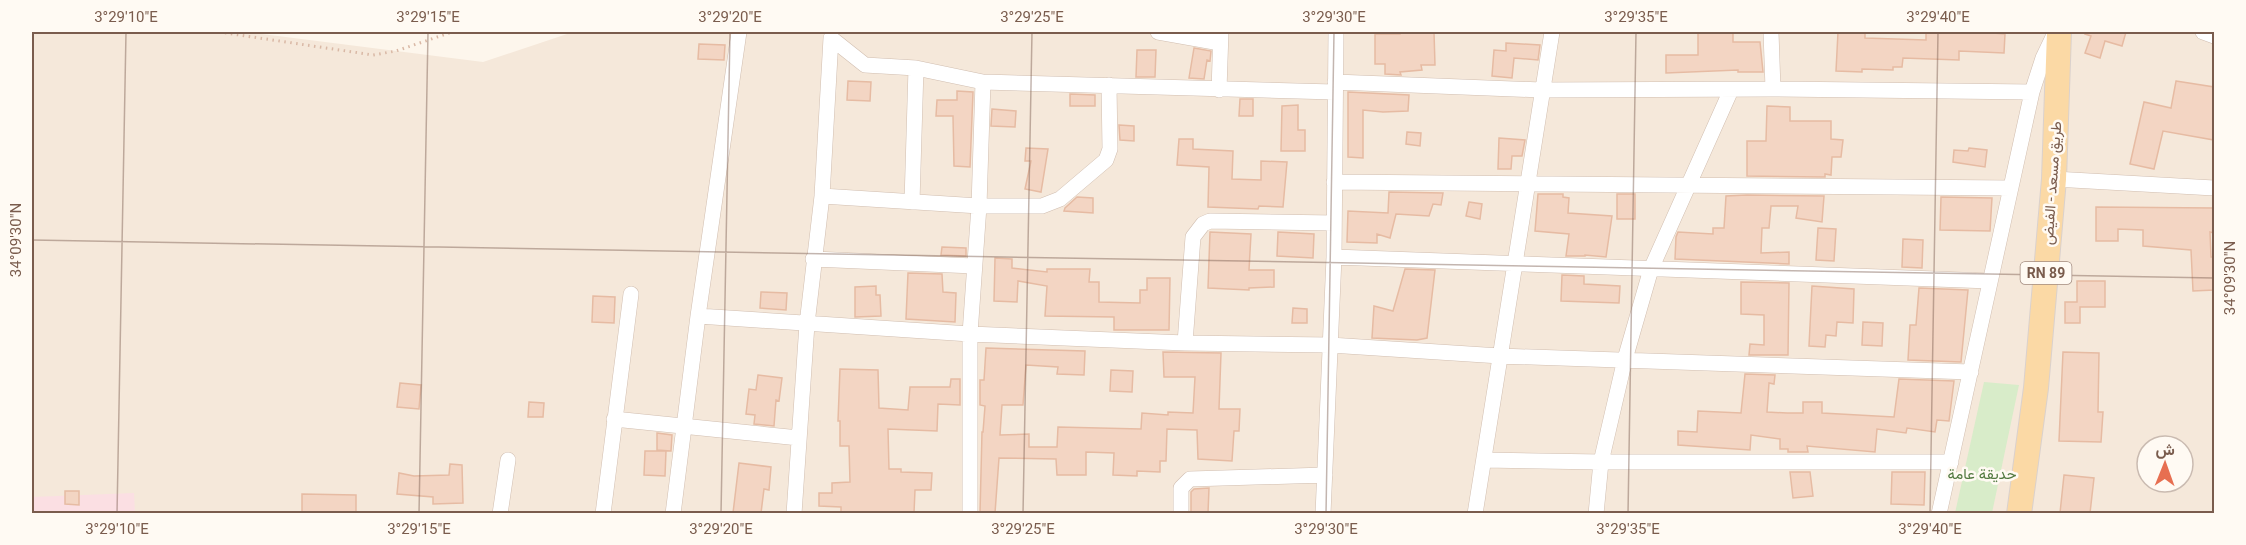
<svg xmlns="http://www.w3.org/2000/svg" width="2246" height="545" viewBox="0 0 2246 545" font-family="Roboto,Vazirmatn,sans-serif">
  <rect width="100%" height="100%" fill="#fdf6ec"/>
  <path fill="#f5e8da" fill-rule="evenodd" d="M32,32H247L483,62L573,32H2214V513H32ZM2147,446H2183V482H2147Z"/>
  <path fill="#fbdfe3" d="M134,493L135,513H32V497Z"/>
  <path fill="#d8ecc9" d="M1984,382L2019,385L1992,513H1955Z"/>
  <path fill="#f3d5c3" stroke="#e6bba3" stroke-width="1.5" d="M1400,32H1434L1435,65H1421L1422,70L1400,72L1401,75L1385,74V64H1375V34H1400Z
    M1698,32H1733V42H1760L1763,72H1738V70L1666,73V55H1698Z
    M1838,32L1865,33V38L1926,40V32H1981L2005,34L2004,53L1959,51V60L1903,58L1902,67H1893V70L1862,69V72L1836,71Z
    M2086,32H2126L2122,46L2105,41L2100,58L2085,53L2091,36L2085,34Z
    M1506,43L1540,45L1538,60L1514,58L1512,78L1492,76L1494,50L1506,51Z
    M699,44L725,45L724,60L698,59Z
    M1194,48L1211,51L1210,61L1207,60L1204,79L1189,78Z
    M1137,50H1156L1155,77H1136Z
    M848,81L871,82L870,101L847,100Z
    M2176,81L2214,87V140L2163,131L2154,169L2130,164L2144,102L2171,108Z
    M957,91L973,92L970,167L954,166L953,116H936L937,100H957Z
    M1348,92L1409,95L1408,111L1383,112L1363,110V158L1348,157Z
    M1070,94L1095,95V106H1070Z
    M1240,99H1253V116H1239Z
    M1298,105V130H1305V151H1281L1282,106Z
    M1767,106L1790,107V121H1831V139L1843,140L1841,157H1832L1831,175L1825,174V177L1747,176V141H1766Z
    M992,109L1016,111L1015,127L991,126Z
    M1119,125L1134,126V141L1120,140Z
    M1407,132L1421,133L1420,146L1406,144Z
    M1499,138L1525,140L1522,156H1512L1511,169H1498Z
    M1179,139H1193V149L1233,151L1232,179L1261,180V161L1287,162L1283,207L1259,206L1258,209L1208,207L1209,167L1177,165Z
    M1026,148L1048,149L1041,192L1025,189L1031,161H1025Z
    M1969,148L1987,150L1985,167L1953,162L1954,150L1968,151Z
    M1389,192L1443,193L1441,205L1433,204L1429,216L1396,214L1390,238L1377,234V243L1347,242L1348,211L1388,213Z
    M1538,194H1563V197L1569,198L1568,213L1612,216L1606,257L1585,255V256H1566L1569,234L1535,231Z
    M1617,194H1635V219H1617Z
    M1747,195L1824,196L1822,222L1796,218L1798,206H1771L1769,228H1762L1761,253L1789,252V264L1675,259L1676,237L1678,232L1713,234V228H1724L1726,196Z
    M1077,197L1093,198V213L1064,211L1065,208Z
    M1941,197L1992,198L1990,231L1940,230Z
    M1469,202L1482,204L1480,219L1466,216Z
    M2096,207L2214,208V233L2210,232L2211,257H2214V290L2193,291L2191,250L2143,246V230L2118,229V241H2096Z
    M1818,228L1836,229L1834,261L1816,260Z
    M1210,232L1251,234L1249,270H1274V287L1249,288V290L1208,288Z
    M1278,232L1314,234L1313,258L1277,256Z
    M1903,239L1923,240L1922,268L1902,267Z
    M942,247L966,248V256L941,255Z
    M995,258L1012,259V268L1047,272V269H1090L1089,282H1099V302L1140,303V290H1147V278H1170L1169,330H1114V317L1045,316L1047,286L1018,281L1017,302L994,301Z
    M1405,269L1435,270L1427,338L1417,340L1372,338L1374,306L1393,311Z
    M908,273L942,274L943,292L956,293L955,322L906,319Z
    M1562,275L1584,276V284L1620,286L1619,303L1561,301Z
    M2077,281H2105V307H2080V323H2065V302H2077Z
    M1741,282L1789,283L1788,355H1749L1750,344L1764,345V315L1741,314Z
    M876,286V295H880L881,316L855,317V287Z
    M1812,286L1854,289L1853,323L1837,322L1836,336L1826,335L1825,347L1809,346Z
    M1919,288L1968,290L1961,362L1908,360L1910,325H1916Z
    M761,292L787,293L786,310L760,308Z
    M593,296L615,297L614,323L592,322Z
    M1293,308L1307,309V323H1292Z
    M1863,322L1883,323L1882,346L1862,345Z
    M986,348L1085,351L1084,375L1057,374L1058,367L1026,365L1023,405H1002L1000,435L1029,434V447H1057L1058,427L1141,429L1142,413L1168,415V412L1193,413L1195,377H1164L1163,352L1221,353L1219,409H1240L1239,431H1234L1232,461L1198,459L1197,430L1167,429L1166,461H1160V472L1137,471V476L1113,475L1114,453L1086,452V475H1057L1056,459L999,458L995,513H980L982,432H983L985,406L980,405V380H984Z
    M2063,352L2099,353L2098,412H2103L2101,442L2059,441Z
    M840,369L878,370L879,408L908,410L910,387H950L951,379H960V405L938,404L937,431L888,429L889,469H901V472L932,473L931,490H915L914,513H841V507L819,506V493H832V483L850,482L849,446H840V421H838Z
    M1111,370L1133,371L1132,392L1110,391Z
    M1745,374L1775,375L1774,384L1769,383L1767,412L1787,413H1803V402H1822V413L1894,417L1899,379L1954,381L1949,421L1937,420L1935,432L1907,428L1906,433L1877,429L1875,452L1807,446L1808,452H1788V449H1780V439L1751,435L1750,450L1678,445V431L1697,432L1698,411L1741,413Z
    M758,375L782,378L779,401L776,400L774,426L754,424L755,415L746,414L749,389L756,390Z
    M400,383L421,385L419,409L397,407Z
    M529,402L544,403L543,417H528Z
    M657,433L672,435L671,451L657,450Z
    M645,451H666L665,476L644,475Z
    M739,463L771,467L769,490L764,489L761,513H733Z
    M450,464L462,465L463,503L433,504V497L397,494L399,473L414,476L449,475Z
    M1790,472H1810L1813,496L1793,498Z
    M1892,472H1925L1924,505L1891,504Z
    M2064,475L2094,478L2090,513H2060Z
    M1209,488L1208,513H1191V492L1194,489Z
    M65,491H79V505L65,504Z
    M302,494L356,495V513H302Z"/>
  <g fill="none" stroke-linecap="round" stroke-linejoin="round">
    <defs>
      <path id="street" d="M1158,32L1220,43
        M1771,32L1773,89
        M2203,32L2214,36
        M1335,82L1541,90L1773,89L2032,92
        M1219,90L1221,32
        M2054,179L2214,188
        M1334,182L2011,188
        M822,196L979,206H1042L1060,199L1106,160L1110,149L1109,85
        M912,202L916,68
        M1334,257L1990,281
        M813,259L974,266
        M698,316L970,334L1185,343L1330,345L1500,356L1971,372
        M1185,343L1193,237L1203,224L1210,221L1334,223
        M614,419L799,438
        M1484,460L1601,462H1951
        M500,514L508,460
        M603,514L631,294
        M673,514L698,316L739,32
        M794,514L807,324L822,196L831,38L865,65L916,68L983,82L1334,92
        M970,514V334L979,206L983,82
        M1181,514V488L1190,479L1325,475
        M1323,514L1334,257L1336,32
        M1475,514L1552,32
        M1596,514L1601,462L1625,359L1651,269L1731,90
        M1939,514L2032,92L2043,58L2055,33"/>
      <path id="primary" d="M2019,514L2036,388L2054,179L2059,32"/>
    </defs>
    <use href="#street" stroke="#d1beb0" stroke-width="16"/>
    <use href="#primary" stroke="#dad1cd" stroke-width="26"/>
    <path stroke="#d9b8a5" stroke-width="3" stroke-dasharray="1.5 4.5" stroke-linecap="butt" d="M219,32L373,55L396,51L452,32"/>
    <use href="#street" stroke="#fff" stroke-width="15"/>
    <use href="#primary" stroke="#fbd9a5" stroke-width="24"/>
  </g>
  <path fill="none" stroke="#7a5c4d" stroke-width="1.5" stroke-opacity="0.45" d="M32,240L2214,278M117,514L126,32M419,514L428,32M721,514L730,32M1023,514L1032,32M1326,514L1334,32M1628,514L1636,32M1930,514L1938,32"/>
  <g text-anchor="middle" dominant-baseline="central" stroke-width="5" stroke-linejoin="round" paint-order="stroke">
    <rect fill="#fffaf3" stroke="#a28b7f" stroke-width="1.5" x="2020.5" y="262" width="51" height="22" rx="4.5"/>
    <g font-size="14" font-weight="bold" fill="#7a5c4d">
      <text x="2046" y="273">RN 89</text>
    </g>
    <g font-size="15" fill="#7a5c4d" stroke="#fffaf3">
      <text transform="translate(2052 183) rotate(-86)">طريق مسعد - الفيض</text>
    </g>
    <g font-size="15" fill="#537a41" stroke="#fffaf3">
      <text x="1982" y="474">حديقة عامة</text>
    </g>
  </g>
  <rect width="2246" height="545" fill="none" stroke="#fffaf3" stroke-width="66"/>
  <g transform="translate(2165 464) rotate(1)"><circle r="28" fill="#fffaf3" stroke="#cabbb1" stroke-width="1.5"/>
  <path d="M0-4.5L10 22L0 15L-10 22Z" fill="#e76f51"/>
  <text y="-9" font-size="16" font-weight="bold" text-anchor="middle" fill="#7a5c4d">ش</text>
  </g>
  <rect x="33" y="33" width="2180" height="479" fill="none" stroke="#7a5c4d" stroke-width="2"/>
  <g font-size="15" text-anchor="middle" fill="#7a5c4d">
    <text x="126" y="22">3°29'10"E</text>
    <text x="428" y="22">3°29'15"E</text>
    <text x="730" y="22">3°29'20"E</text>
    <text x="1032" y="22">3°29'25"E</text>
    <text x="1334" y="22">3°29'30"E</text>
    <text x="1636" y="22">3°29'35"E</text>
    <text x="1938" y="22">3°29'40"E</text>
    <text transform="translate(16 240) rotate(-90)" y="5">34°09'30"N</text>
    <text transform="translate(2230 278) rotate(-90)" y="5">34°09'30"N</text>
    <text x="117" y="534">3°29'10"E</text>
    <text x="419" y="534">3°29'15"E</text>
    <text x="721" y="534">3°29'20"E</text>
    <text x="1023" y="534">3°29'25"E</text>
    <text x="1326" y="534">3°29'30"E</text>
    <text x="1628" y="534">3°29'35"E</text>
    <text x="1930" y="534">3°29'40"E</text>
  </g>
</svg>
